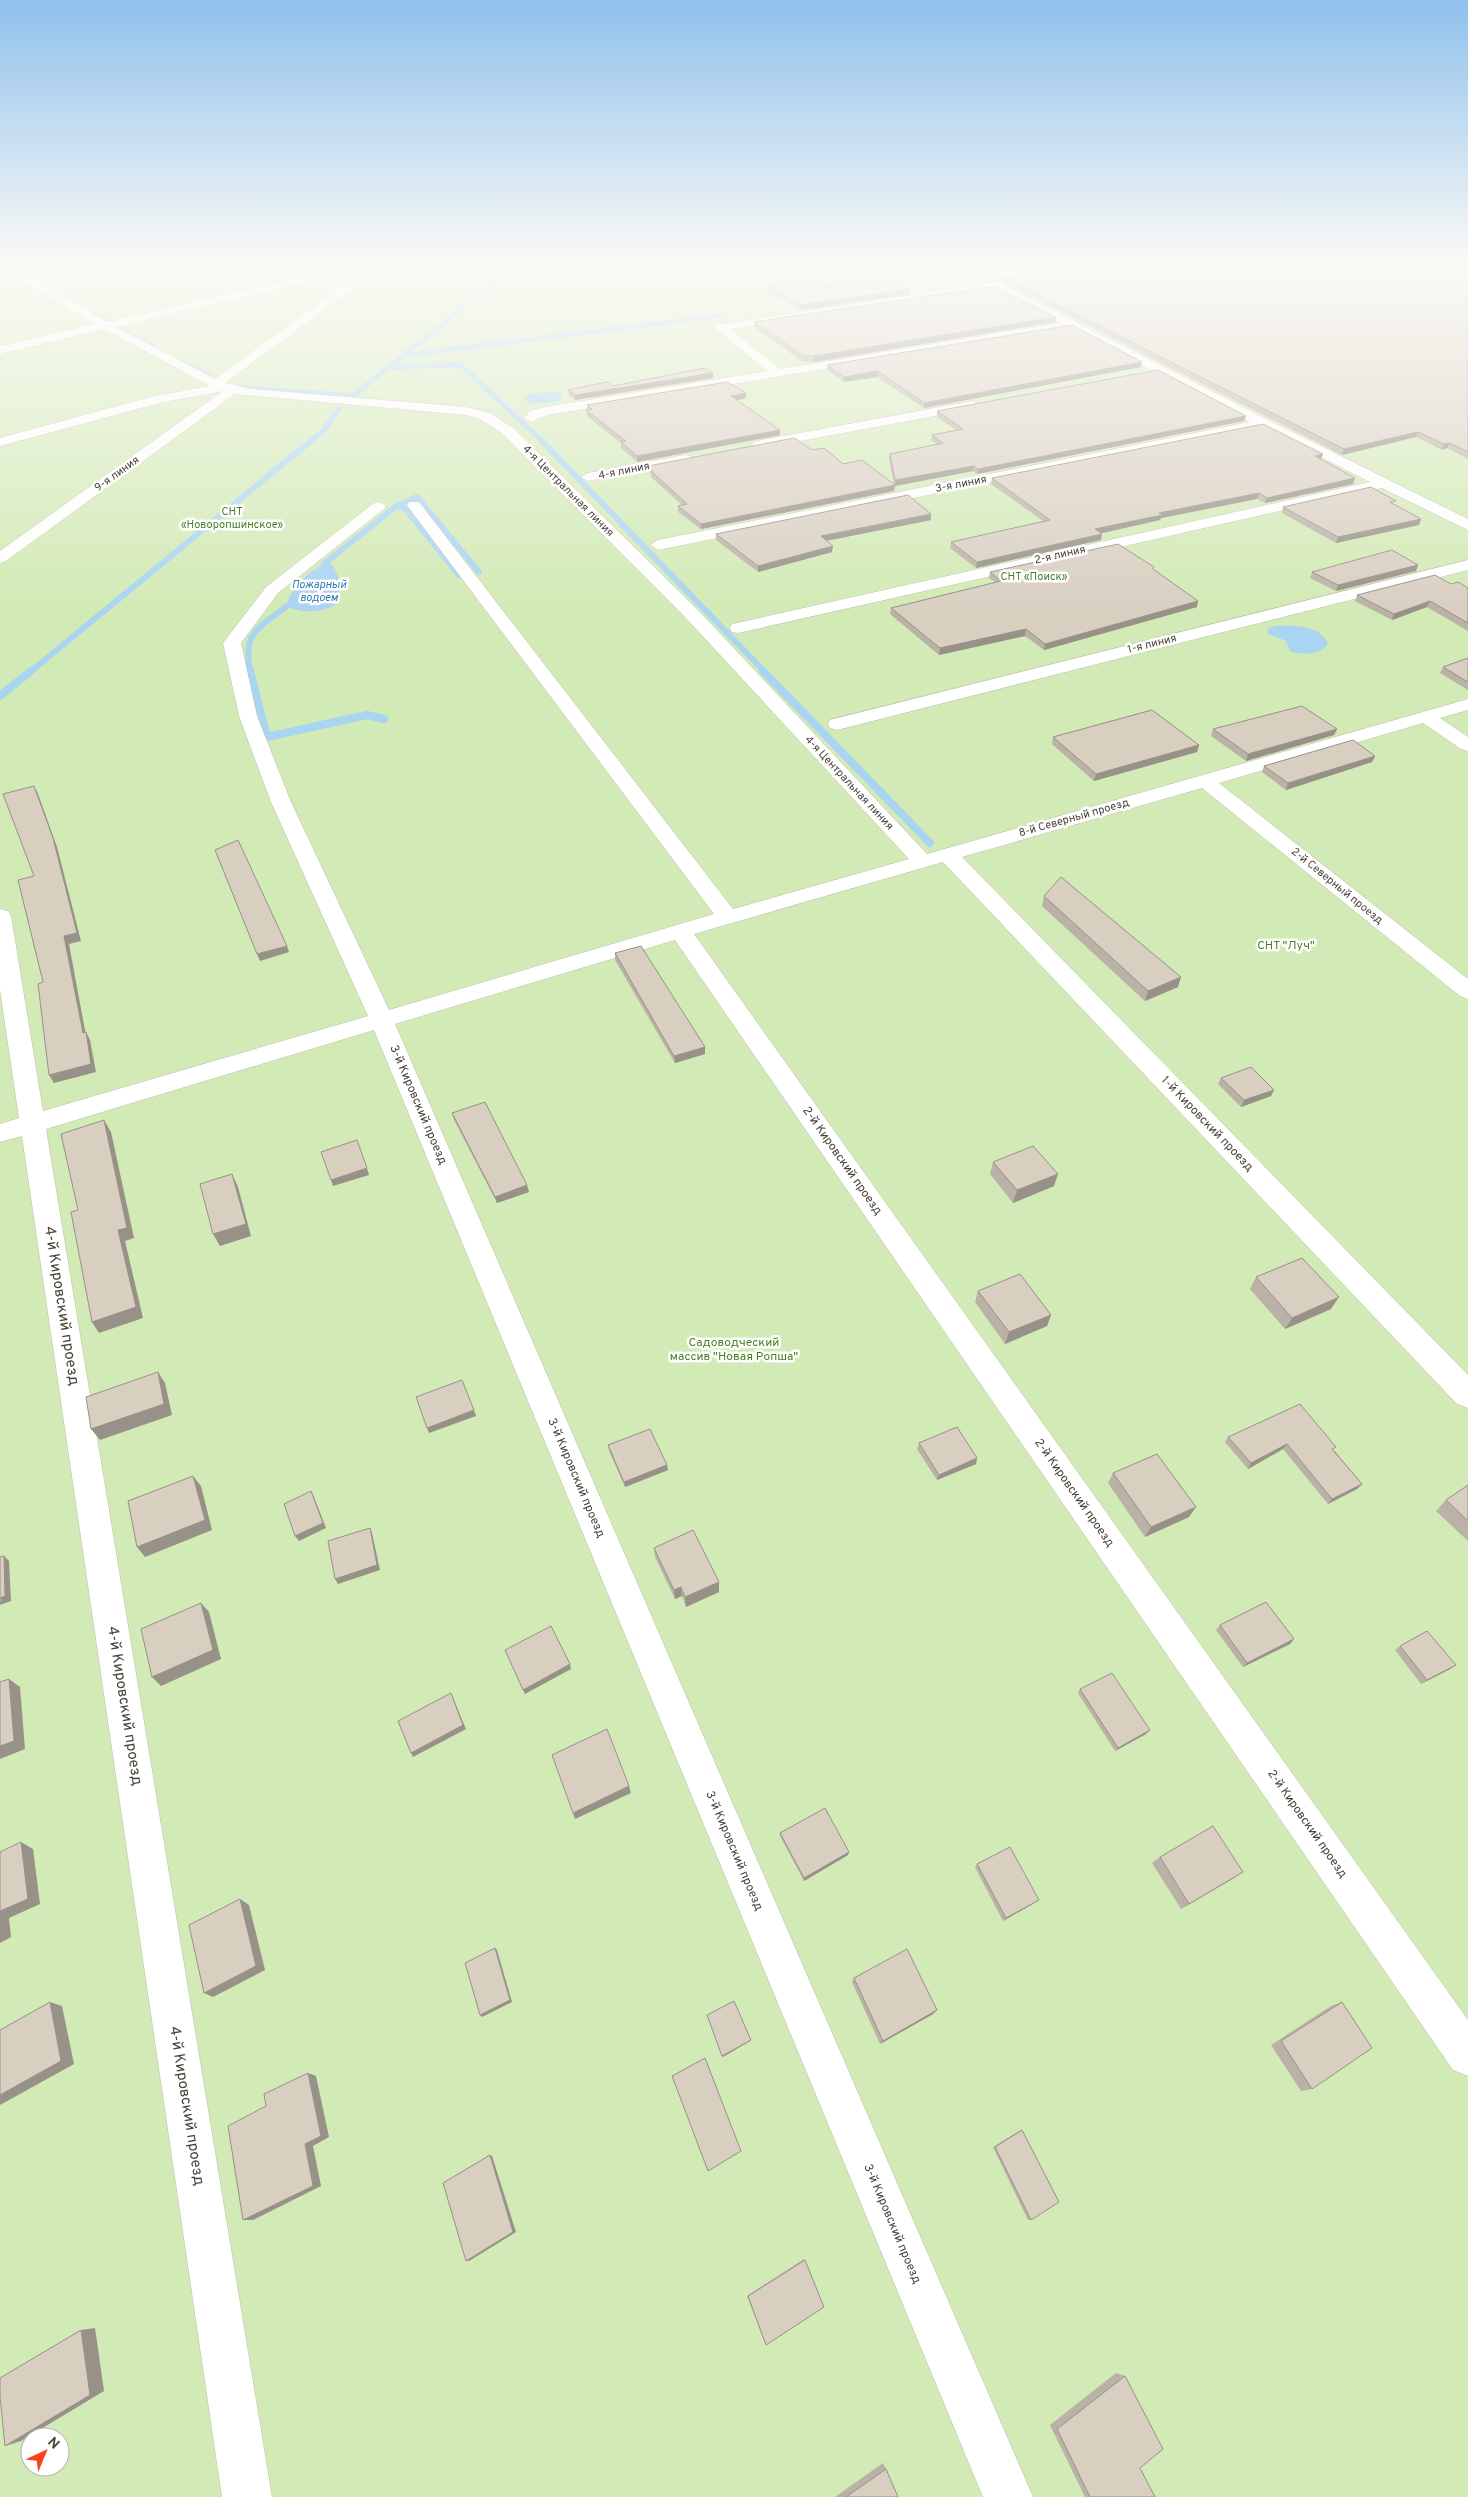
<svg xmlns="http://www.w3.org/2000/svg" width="1468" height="2497" viewBox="0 0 1468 2497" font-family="Overpass,sans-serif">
  <rect width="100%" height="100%" fill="#f6f3ec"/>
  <path fill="#d2eab5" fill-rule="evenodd" d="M0,262H1468V2497H0ZM30,2437H60V2467H30Z"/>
  <path fill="#a9d4f2" d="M552,392H559L562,399L559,401L533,404L526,401L524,398L529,394Z
    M330,563C341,573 342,593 335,605C319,613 303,614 287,606C290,588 312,566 330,563Z
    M1276,626C1294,625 1321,625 1328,644C1319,656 1304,655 1290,651L1286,641L1267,633L1269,628Z"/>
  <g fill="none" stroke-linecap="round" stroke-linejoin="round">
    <path stroke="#a9d4f2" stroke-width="5" d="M92,313L108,322
      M116,327L154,347
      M405,355L726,315
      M180,361L213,377
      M390,367L461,365L542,441
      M233,387L353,396L519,262
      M311,441L323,431L339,409"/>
    <path stroke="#a9d4f2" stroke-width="6" d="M541,440L765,672
      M395,507H404L459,575
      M324,564L395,507L417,497L479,572
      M30,672L312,440
      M250,672C243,631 258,629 287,606"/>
    <path stroke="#a9d4f2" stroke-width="8" d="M250,671L267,737L367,715L384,719
      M763,671L930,843
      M0,696L31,671"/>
    <defs>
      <path id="street" d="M0,262H6L19,270L55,262H76L27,274L107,322L366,262H385L378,266V270L225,383L252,389L466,407L490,413L512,427L697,609L927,854L1468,699V710L1440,718L1468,737V751L1461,749L1423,723L1219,783L1468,979V999L1460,996L1202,788L962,857L1468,1375V1408L1457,1404L943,862L694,934L1468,2020V2076L1453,2070L675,940L395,1024L1033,2497H983L374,1030L46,1129L272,2497H222L22,1136L0,1142V1124L19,1118L0,990V909L8,911L11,916L43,1111L368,1016L271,802L239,716L223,643L266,587L374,503L379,502L386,506L384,509L278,593L241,643L257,716L291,802L389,1010L714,914L409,508L407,505L409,502H419L733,909L909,859L685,617L502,433L480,419L466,415L235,394L6,561L0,563V551L223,391L160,403L0,446V438L154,396L210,386L104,329L0,354V346L95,324L16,277H5L4,275L8,272L0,267ZM367,268L215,379L116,327Z
        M972,262H982V269L988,274L1067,262H1094L1089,265L986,281L973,272Z
        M997,282L1258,415L1468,519V530L1382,488L738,633L732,632L730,628L732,624L1370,482L1262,427L658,550L650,545L658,540L1250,422L1071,328L547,415L531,422L524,418L530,411L545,407L767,371L716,329V325ZM995,289L1061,323L780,369L730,329Z
        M973,401L979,405L978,408L757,449L750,445L757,441Z
        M685,455L690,456L692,459L690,462L588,481L581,477L588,473Z
        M1468,560V570L837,730L830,728L828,724L830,720Z"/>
    </defs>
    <use href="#street" stroke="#c2bbae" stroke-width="1"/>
    <use href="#street" fill="#fff" fill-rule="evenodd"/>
  </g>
  <path fill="#bab2a6" d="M1093,262H1468V459L1447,448L1442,450L1416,437L1342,455L1004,283V278L1093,265Z
    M767,286L909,289V294L801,310L767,291Z
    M1056,317L1055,322L814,362H803L754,327V322Z
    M827,365L1141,367L924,408L877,377L844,382L827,370Z
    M713,378L575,400L569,395L568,390Z
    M746,393V398L737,400L780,435L637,462L621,448V443L587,416V405Z
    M937,411L1246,416L1244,421L977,474L973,471L895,486L894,491L701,529L678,512V506L682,505L651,477V474L648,471V466L812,450L894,485L889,459L890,454L937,444L931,440L932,435L956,430L937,417Z
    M1321,459L1355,478L1353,484L1265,503L1257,499L1161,518L1160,520L1101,533L1102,534L1101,540L976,568L950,548L951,542L1043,521L991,484L992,478Z
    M1394,504L1421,519L1419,525L1336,543L1282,513L1283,507Z
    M931,514V520L826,541L832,552L758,572L716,540V534Z
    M1418,565L1416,571L1336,591L1310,578L1312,572Z
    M1154,570L1197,607L1044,650L1025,636L939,655L890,614L891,608L995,582L989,578L990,572Z
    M1451,584L1468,588V631L1427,607L1392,620L1355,601L1357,595Z
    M1468,658V690L1440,673L1443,667Z
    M1213,729H1337L1334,735L1246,761L1211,736Z
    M1053,737L1199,745L1197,752L1094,781L1052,744Z
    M1375,756L1372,762L1286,790L1262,772L1264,766Z
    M1044,896L1178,987L1145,1001L1042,906Z
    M615,953L705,1047V1054L675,1063L615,960Z
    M1221,1078L1271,1096L1241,1107L1218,1084Z
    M452,1113L529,1192L497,1203L454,1120Z
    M993,1162L1054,1186L1013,1203L990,1174Z
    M1256,1277L1331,1309L1285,1329L1250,1289Z
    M978,1291L1051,1315L1047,1326L1005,1344L975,1302Z
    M1228,1437L1334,1450L1362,1484L1357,1489L1328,1504L1283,1449L1248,1469L1225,1442Z
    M919,1443L976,1464L937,1480L917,1449Z
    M608,1445L668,1470L625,1487L609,1451Z
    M1113,1473L1189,1517L1145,1537L1108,1483Z
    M1468,1485V1541L1436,1511L1446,1500Z
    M654,1548L719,1582V1592L686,1607L682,1596L675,1599L655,1557Z
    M1220,1625L1294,1639L1290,1644L1243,1667L1216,1630Z
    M1400,1646L1450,1669L1421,1684L1395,1650Z
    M1080,1689L1146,1734L1115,1751L1078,1693Z
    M780,1833L848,1855L804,1881L780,1836Z
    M1160,1857L1234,1878L1181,1909L1152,1863Z
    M977,1864L1039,1900L1036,1902L1003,1921L975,1867Z
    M854,1978L933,2014L880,2044L852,1982Z
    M1342,2002L1312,2089L1301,2091L1271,2045L1331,2006Z
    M1022,2130L1031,2220H1028L993,2147L1019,2131Z
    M804,2259L805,2260L766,2345L747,2296Z
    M1116,2373L1125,2376L1140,2468L1155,2497H1085L1050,2425Z
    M883,2463L886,2469L898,2497H835Z"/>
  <path fill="#979187" d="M909,289V294L801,310V305Z
    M1056,317L1055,322L814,362V356Z
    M1142,362L1141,367L924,408V403Z
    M878,371L877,377L844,382V377Z
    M713,373V378L575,400V395Z
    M746,393V398L731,402V396Z
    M1246,416L1244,421L977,474L978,469Z
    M780,430V435L637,462V456Z
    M1418,432L1416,437L1342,455L1344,449Z
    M1450,443L1447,448L1442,450L1444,444Z
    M1323,454L1321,459L1315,456Z
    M974,466L973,471L895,486L894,491L701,529V524L895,485V480Z
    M1355,478L1353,484L1265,503L1267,498Z
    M1259,493L1257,499L1161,518L1160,520L1094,535L1095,529L1159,513Z
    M931,514V520L820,542L821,536Z
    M1421,519L1419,525L1336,543L1338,537Z
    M1102,534L1101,540L976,568L977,562Z
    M833,546L832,552L758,572V566Z
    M1418,565L1416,571L1336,591L1338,585Z
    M1198,601L1197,607L1044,650L1045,644Z
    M1430,601L1427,607L1392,620L1394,614Z
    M1026,629L1025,636L939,655L940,648Z
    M1337,729L1334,735L1246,761L1248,754Z
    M1199,745L1197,752L1094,781L1096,774Z
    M1375,756L1372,762L1286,790L1288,783Z
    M34,786L38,794L57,847L81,941L69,944L87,1041L83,1033Z
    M287,946L289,952L260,961L257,954Z
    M1181,977L1178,987L1145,1001L1148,991Z
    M86,1032L90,1040L96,1072L54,1083L49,1075Z
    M705,1047V1054L675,1063L674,1056Z
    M1274,1090L1271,1096L1241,1107L1244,1100Z
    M104,1120L111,1132L134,1238L125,1241L143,1318L99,1333L92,1322L118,1230Z
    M367,1168L369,1175L333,1186L331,1180Z
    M232,1174L238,1187L251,1236L220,1246L213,1234Z
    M1058,1174L1054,1186L1013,1203L1017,1190Z
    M527,1185L529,1192L497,1203L495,1197Z
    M1339,1297L1331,1309L1285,1329L1292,1318Z
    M1051,1315L1047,1326L1005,1344L1009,1332Z
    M158,1372L165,1383L172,1415L100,1440L91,1429Z
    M474,1410L476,1416L429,1433L427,1428Z
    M1287,1444L1283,1449L1248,1469L1251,1463Z
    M977,1458L976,1464L937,1480L939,1475Z
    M667,1465L668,1470L625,1487L624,1482Z
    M193,1476L201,1486L212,1530L145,1557L137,1547Z
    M1362,1484L1357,1489L1328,1504L1332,1499Z
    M311,1491L314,1497L326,1528L299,1541L295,1536Z
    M1196,1507L1189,1517L1145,1537L1151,1527Z
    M370,1528L372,1533L380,1570L338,1584L335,1579Z
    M4,1556L9,1561L11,1601L0,1605Z
    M719,1582V1592L686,1607L685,1597Z
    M681,1587L682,1596L675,1599L674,1590Z
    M201,1603L209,1612L221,1659L161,1686L152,1677Z
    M1294,1639L1290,1644L1243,1667L1247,1663Z
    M570,1664L571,1669L525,1694L523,1690Z
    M1456,1665L1450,1669L1421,1684L1427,1680Z
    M9,1679L20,1687L25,1749L0,1759V1746Z
    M451,1693L466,1729L413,1757L411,1753Z
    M1150,1730L1146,1734L1115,1751L1118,1748Z
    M629,1786L631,1793L575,1819L573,1813Z
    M21,1842L33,1849L40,1904L9,1918L11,1937L0,1943V1911Z
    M849,1852L848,1855L804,1881V1878Z
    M1243,1872L1234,1878L1181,1909L1189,1904Z
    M240,1899L249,1905L265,1970L213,1997L204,1993Z
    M1039,1900L1036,1902L1003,1921L1006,1918Z
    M495,1948L497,1950L512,2002L482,2017L480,2015Z
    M50,2002L62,2006L74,2064L0,2105V2095Z
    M937,2010L933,2014L880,2044L883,2041Z
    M751,2040L750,2041L723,2057L722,2056Z
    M308,2073L316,2076L329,2137L313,2146L321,2186L253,2220H243L305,2144Z
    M490,2155L492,2156L516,2232L469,2261H466Z
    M95,2328L104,2391L21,2441L5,2446L81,2330Z"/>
  <path fill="#d8cfc1" stroke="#979187" d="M1098,262H1468V452L1450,443L1444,444L1418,432L1344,449L1004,278L1102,264Z
    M888,277L909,289L801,305L767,286L815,279L826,286Z
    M995,286L1056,317L814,356H804L754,322Z
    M1072,325L1142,362L924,403L878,371L844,377L827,365Z
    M705,368L713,373L575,395L568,390L607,382L613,386Z
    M1158,370L1246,416L978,469L974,466L895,480L890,454L943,443L932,435L963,429L937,411Z
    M727,382L746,393L731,396L780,430L637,456L621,442L626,441L586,410L592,409L587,405Z
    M1263,424L1323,454L1315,456L1355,478L1267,498L1259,493L1159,513L1162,515L1095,529L1102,534L977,562L951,542L1050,520L992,478Z
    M794,438L812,450L824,448L843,464L862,460L895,485L701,524L678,506L687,504L651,471H653L648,466Z
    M1371,487L1396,501L1390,502L1421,519L1338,537L1283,507Z
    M908,495L931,514L821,536L833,546L758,566L716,534Z
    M1118,544L1154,567L1153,569L1198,601L1045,644L1026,629L940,648L891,608L1001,581L990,572Z
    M1392,550L1418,565L1338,585L1312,572Z
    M1435,575L1451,584L1458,582L1468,588V623L1430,601L1394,614L1357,595Z
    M1468,658V682L1443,667Z
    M1302,706L1337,729L1248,754L1213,729Z
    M1152,710L1199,745L1096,774L1053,737Z
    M1353,740L1375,756L1288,783L1264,766Z
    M34,786L53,838L77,933L64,936L83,1033L86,1032L91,1064L49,1075L38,984L43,982L18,880L34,876L3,794Z
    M238,840L287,946L257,954L215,850Z
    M1061,877L1181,977L1148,991L1044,896Z
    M641,946L705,1047L674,1056L615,953Z
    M1251,1067L1274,1090L1244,1100L1221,1078Z
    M485,1102L527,1185L495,1197L452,1113Z
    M104,1120L127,1228L118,1230L136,1307L92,1322L71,1212L78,1210L61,1134Z
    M357,1140L367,1168L331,1180L321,1152Z
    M1033,1146L1058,1174L1017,1190L993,1162Z
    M232,1174L246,1224L213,1234L200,1184Z
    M1302,1258L1339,1297L1292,1318L1256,1277Z
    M1020,1274L1051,1315L1009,1332L978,1291Z
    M158,1372L164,1404L91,1429L86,1397Z
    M462,1380L474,1410L427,1428L416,1397Z
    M1300,1404L1336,1447L1332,1449L1362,1484L1332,1499L1287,1444L1251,1463L1228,1437Z
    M957,1427L977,1458L939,1475L919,1443Z
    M650,1429L667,1465L624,1482L608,1445Z
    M1157,1454L1196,1507L1151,1527L1113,1473Z
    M193,1476L205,1520L137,1547L128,1501Z
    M1468,1485V1521L1446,1500Z
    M311,1491L323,1523L295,1536L284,1504Z
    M370,1528L377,1565L335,1579L328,1541Z
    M693,1530L719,1582L685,1597L681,1587L674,1590L654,1548Z
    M4,1556L5,1596L0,1598V1557Z
    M1266,1602L1294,1639L1247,1663L1220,1625Z
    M201,1603L213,1650L152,1677L141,1629Z
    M551,1626L570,1664L523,1690L505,1650Z
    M1427,1631L1456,1665L1427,1680L1400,1646Z
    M1112,1673L1150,1730L1118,1748L1080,1689Z
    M9,1679L14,1741L0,1746V1682Z
    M451,1693L463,1725L411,1753L398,1721Z
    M607,1729L629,1786L573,1813L552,1755Z
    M825,1808L849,1852L804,1878L780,1833Z
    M1213,1826L1243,1872L1189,1904L1160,1857Z
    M21,1842L28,1899L0,1911V1852Z
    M1010,1847L1039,1900L1006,1918L977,1864Z
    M240,1899L256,1966L204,1993L189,1925Z
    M495,1948L510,2000L480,2015L465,1963Z
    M907,1949L937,2010L883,2041L854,1978Z
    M734,2001L751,2040L722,2056L707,2015Z
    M50,2002L61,2061L0,2095V2030Z
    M1342,2002L1372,2048L1312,2089L1281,2041Z
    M705,2058L741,2151L708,2171L672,2076Z
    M308,2073L321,2136L305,2144L313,2186L243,2220L228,2126L266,2106L264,2094Z
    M1022,2130L1059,2202L1031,2220L995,2147Z
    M490,2155L513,2232L466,2261L443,2183Z
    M805,2260L824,2307L766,2345L748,2296Z
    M81,2330L90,2395L5,2446L0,2397V2378Z
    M1125,2376L1163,2449L1140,2468L1155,2497H1090L1057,2429Z
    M886,2469L898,2497H846Z"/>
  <linearGradient id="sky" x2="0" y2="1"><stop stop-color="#8fc1ec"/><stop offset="0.43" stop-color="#fbfaf6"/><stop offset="1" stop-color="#fbfaf6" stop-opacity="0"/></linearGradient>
  <rect width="1468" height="612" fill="url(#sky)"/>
  <g text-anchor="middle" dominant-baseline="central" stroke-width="5" stroke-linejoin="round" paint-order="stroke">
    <g font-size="11" fill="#4b4439" stroke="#fff">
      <text transform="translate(624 471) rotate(-11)">4-я линия</text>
      <text transform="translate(117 474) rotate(-36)">9-я линия</text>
      <text transform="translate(961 484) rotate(-11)">3-я линия</text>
      <text transform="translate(568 491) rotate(45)">4-я Центральная линия</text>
      <text transform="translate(1060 555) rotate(-13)">2-я линия</text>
      <text transform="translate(1152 644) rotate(-14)">1-я линия</text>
      <text transform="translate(849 783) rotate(47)">4-я Центральная линия</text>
      <text transform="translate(1074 818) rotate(-16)">8-й Северный проезд</text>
      <text transform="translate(1337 886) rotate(39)">2-й Северный проезд</text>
    </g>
    <g font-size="11" fill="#4a7f2a" stroke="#fff">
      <text x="232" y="512">СНТ<tspan x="232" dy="13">«Новоропшинское»</tspan></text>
      <text x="1034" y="577">СНТ «Поиск»</text>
    </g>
    <g font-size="11" font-style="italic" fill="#2e7ab2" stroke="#fff">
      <text x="319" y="585">Пожарный<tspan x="319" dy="13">водоем</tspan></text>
    </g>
    <g font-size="12" fill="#4a7f2a" stroke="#fff">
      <text x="1286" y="946">СНТ "Луч"</text>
      <text x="734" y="1343">Садоводческий<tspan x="734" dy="14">массив "Новая Ропша"</tspan></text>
    </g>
    <g font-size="12" fill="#4b4439" stroke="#fff">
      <text transform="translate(418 1105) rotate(67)">3-й Кировский проезд</text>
      <text transform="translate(1207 1124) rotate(46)">1-й Кировский проезд</text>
      <text transform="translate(842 1161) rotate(55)">2-й Кировский проезд</text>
      <text transform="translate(576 1478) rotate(67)">3-й Кировский проезд</text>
      <text transform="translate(1074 1493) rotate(55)">2-й Кировский проезд</text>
      <text transform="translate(1307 1824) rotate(55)">2-й Кировский проезд</text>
      <text transform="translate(734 1851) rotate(67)">3-й Кировский проезд</text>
      <text transform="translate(892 2224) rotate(67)">3-й Кировский проезд</text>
    </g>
    <g font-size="15" fill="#4b4439" stroke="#fff">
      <text transform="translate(61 1306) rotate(81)">4-й Кировский проезд</text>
      <text transform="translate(124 1706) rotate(81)">4-й Кировский проезд</text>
      <text transform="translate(186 2106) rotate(81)">4-й Кировский проезд</text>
    </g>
  </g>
  <g transform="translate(45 2452) rotate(44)"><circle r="24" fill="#ffffff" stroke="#b7b4b0"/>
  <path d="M0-4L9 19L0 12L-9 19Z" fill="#fc3f1d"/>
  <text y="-8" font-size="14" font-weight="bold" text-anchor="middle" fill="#4b4439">N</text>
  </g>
</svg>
